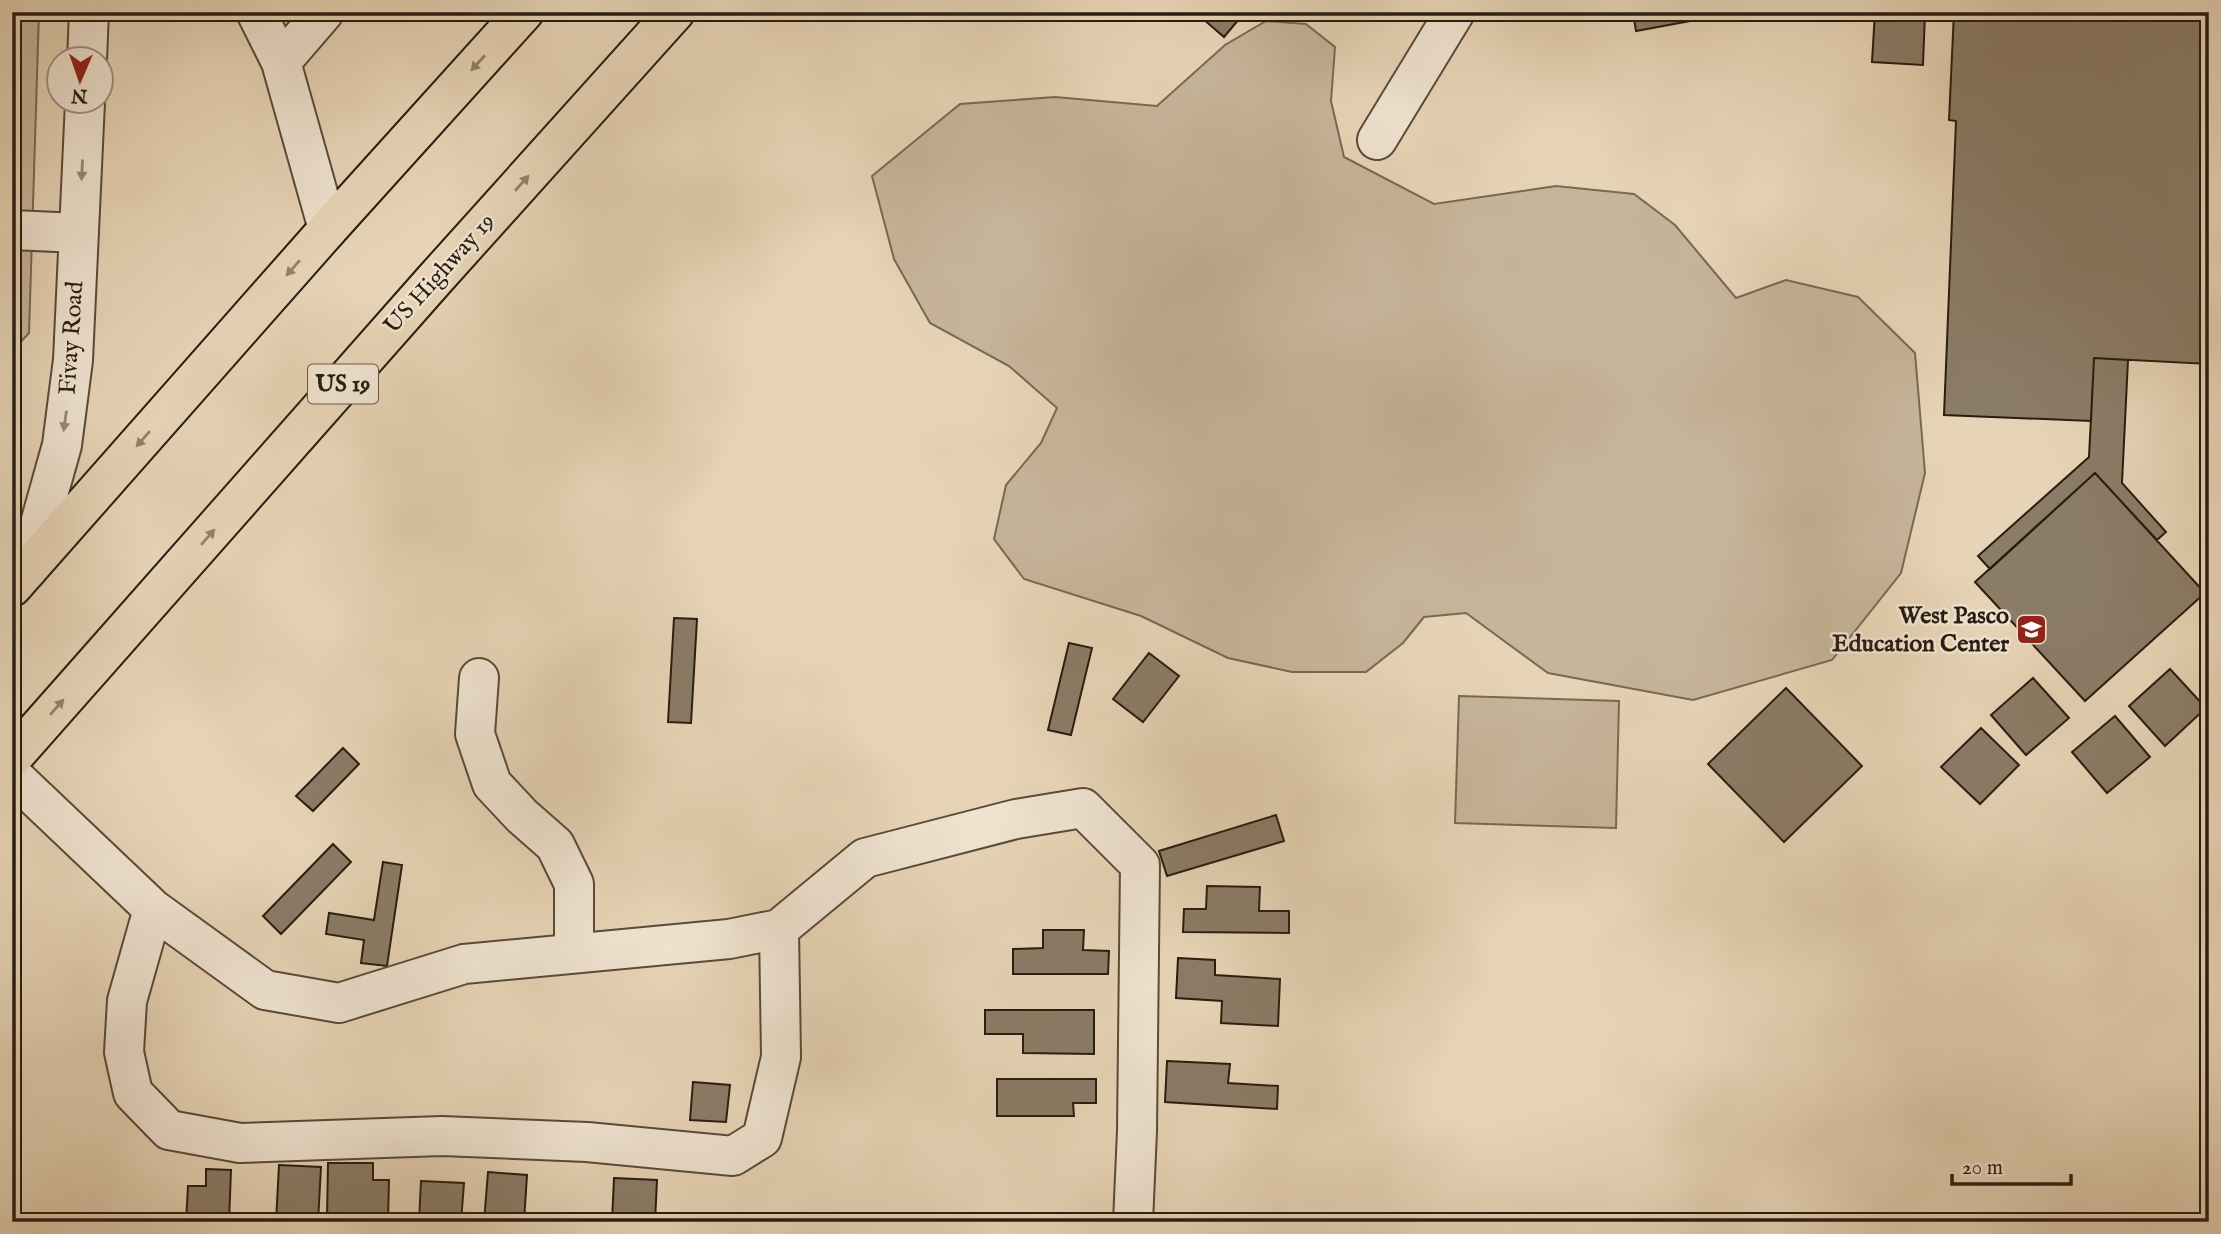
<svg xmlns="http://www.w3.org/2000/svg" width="2221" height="1234" viewBox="0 0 2221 1234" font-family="'IM FELL English',serif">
  <rect width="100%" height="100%" fill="#e7d4b6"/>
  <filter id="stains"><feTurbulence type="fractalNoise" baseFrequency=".00286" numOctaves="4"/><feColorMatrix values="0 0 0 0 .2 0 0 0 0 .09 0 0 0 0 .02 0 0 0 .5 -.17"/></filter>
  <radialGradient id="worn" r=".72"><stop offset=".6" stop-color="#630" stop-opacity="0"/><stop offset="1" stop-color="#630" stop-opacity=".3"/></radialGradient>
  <path fill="#c7b59a" stroke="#786856" stroke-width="2" d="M12,12H39L29,333L12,351Z
    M1266,21L1306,24L1335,47L1331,101L1344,157L1434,204L1556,186L1634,194L1675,225L1736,298L1786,280L1858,297L1915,353L1925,473L1901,573L1832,660L1693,700L1548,673L1466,613L1424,617L1403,643L1366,672H1292L1228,658L1141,616L1024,579L994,539L1006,485L1041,443L1057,408L1009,366L930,323L894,259L872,176L960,104L1055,97L1157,106L1225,45Z
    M1459,696L1619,701L1616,828L1455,823Z"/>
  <path fill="#8b7c67" stroke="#281c11" stroke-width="2" d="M1195,12H1245L1224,37Z
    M1633,12H1739L1636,31Z
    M1875,12H1925L1923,65L1872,62Z
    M1954,12H2209V364L2094,358L2091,421L1944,415L1956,121L1949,120Z
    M2094,358L2128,360L2122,483L2166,532L2157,540L2095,473L1990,569L1978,556L2089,457Z
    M2095,473L2205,593L2085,701L1975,582Z
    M674,618L697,619L691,723L668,722Z
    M1069,643L1092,648L1071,735L1048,730Z
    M1149,653L1179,676L1143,722L1113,699Z
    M2170,669L2206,708L2165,746L2129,706Z
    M2033,678L2069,718L2026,755L1991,715Z
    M1786,688L1862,766L1784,842L1708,764Z
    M2115,716L2150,757L2107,793L2072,752Z
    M1981,728L2019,765L1980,804L1941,767Z
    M343,748L359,764L313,811L296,796Z
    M1276,815L1284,841L1167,876L1159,851Z
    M333,844L351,862L281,934L263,916Z
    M383,862L402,865L387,966L361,963L364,940L326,934L329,913L374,920Z
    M1207,886L1260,887L1259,911H1289V933L1183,932L1184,909H1206Z
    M1043,930H1084L1083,950L1109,951L1108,974H1013V949L1043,948Z
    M1178,958L1215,960V975L1280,979L1278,1026L1221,1023L1222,1001L1176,998Z
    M985,1010H1094V1054L1023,1053V1034H985Z
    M1167,1061L1230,1064L1228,1083L1278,1086L1277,1109L1165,1102Z
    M997,1079H1096V1103H1073L1074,1116H997Z
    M693,1082L730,1085L726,1122L690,1120Z
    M328,1163H373V1180H389L388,1220L346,1222V1219H327Z
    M279,1165L321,1167L318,1222H276Z
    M206,1169L231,1170L229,1222H186L188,1186H206Z
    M488,1172L527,1175L524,1222H484Z
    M614,1178L657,1180L655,1222H612Z
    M421,1181L464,1183L461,1222H419Z"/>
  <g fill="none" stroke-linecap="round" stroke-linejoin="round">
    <defs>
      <path id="minor" d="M256,12L281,62L328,229
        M87,60L89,12
        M281,62L324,12
        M1377,140L1455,12
        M12,230L79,233
        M27,570L62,445L73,360L85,102
        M479,678L475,734L492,784L522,816L555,845L574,884V953
        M12,775L153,909L265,990L339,1003L464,964L729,939L779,929L865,858L1016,819L1083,808L1140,865L1137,1131L1133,1222
        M153,909L127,1001L124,1052L133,1093L169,1130L240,1143L442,1136L587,1142L733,1156L762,1138L781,1057L779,929"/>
      <path id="highway" d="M12,587L328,229L524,12
        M12,758L435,279L675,12"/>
    </defs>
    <use href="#minor" stroke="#584a3a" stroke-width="42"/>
    <use href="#highway" stroke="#281c11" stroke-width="42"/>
    <use href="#minor" stroke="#efe3d0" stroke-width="38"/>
    <use href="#highway" stroke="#e7d4b6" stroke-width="38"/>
  </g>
  <defs><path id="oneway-solid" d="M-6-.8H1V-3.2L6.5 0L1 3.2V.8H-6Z" transform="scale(1.75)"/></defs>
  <g fill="#91816c">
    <use href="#oneway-solid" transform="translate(478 63) rotate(132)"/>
    <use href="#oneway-solid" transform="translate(522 183) rotate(-48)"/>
    <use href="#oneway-solid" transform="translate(293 268) rotate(131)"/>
    <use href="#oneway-solid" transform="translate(143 439) rotate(131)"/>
    <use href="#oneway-solid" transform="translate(208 537) rotate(-49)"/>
    <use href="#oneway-solid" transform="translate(57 707) rotate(-49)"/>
  </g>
  <g fill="#95897a">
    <use href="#oneway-solid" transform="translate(82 170) rotate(93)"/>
    <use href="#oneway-solid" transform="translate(65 421) rotate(98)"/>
  </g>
  <defs>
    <symbol id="school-square" viewBox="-11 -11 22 22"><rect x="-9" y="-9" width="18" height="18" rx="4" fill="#8f2418" stroke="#efe3d0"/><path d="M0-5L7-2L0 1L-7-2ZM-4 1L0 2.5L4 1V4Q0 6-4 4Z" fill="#fff"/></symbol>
  </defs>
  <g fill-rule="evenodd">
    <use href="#school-square" x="2014" y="612" width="35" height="35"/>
  </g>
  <g text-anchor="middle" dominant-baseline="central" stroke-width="5" stroke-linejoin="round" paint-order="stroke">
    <rect fill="#efe3d0" stroke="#64584a" stroke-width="2" x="308" y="364.5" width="70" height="39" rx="5"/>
    <g font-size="23" font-weight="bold" fill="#281c11">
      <text x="343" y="384">US 19</text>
    </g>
    <g font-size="24" fill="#281c11" stroke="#efe3d0">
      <text transform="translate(440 274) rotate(-48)">US Highway 19</text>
      <text transform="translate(72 338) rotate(-86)">Fivay Road</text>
    </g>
    <g font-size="24" font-weight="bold" fill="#281c11" stroke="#efe3d0" text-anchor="end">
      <text x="2009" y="616">West Pasco<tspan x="2009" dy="28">Education Center</tspan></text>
    </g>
  </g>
  <rect width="2221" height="1234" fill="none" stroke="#e7d4b6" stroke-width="42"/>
  <rect x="14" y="14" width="2193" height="1206" fill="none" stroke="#281c11" stroke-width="3.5"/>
  <rect x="21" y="21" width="2179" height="1192" fill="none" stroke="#281c11" stroke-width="2"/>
  <g transform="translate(80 80) rotate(182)"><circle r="33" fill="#efe3d0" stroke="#9f9384" stroke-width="2"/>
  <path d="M0-5L12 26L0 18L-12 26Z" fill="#8f2418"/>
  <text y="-10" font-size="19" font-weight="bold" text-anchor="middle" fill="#281c11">N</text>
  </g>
  <path d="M1952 1174v10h119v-10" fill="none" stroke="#281c11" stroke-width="3.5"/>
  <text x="1962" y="1174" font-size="21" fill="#281c11" stroke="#efe3d0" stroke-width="5" paint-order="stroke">20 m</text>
  <rect width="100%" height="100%" filter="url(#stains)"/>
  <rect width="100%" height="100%" fill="url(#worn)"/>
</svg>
